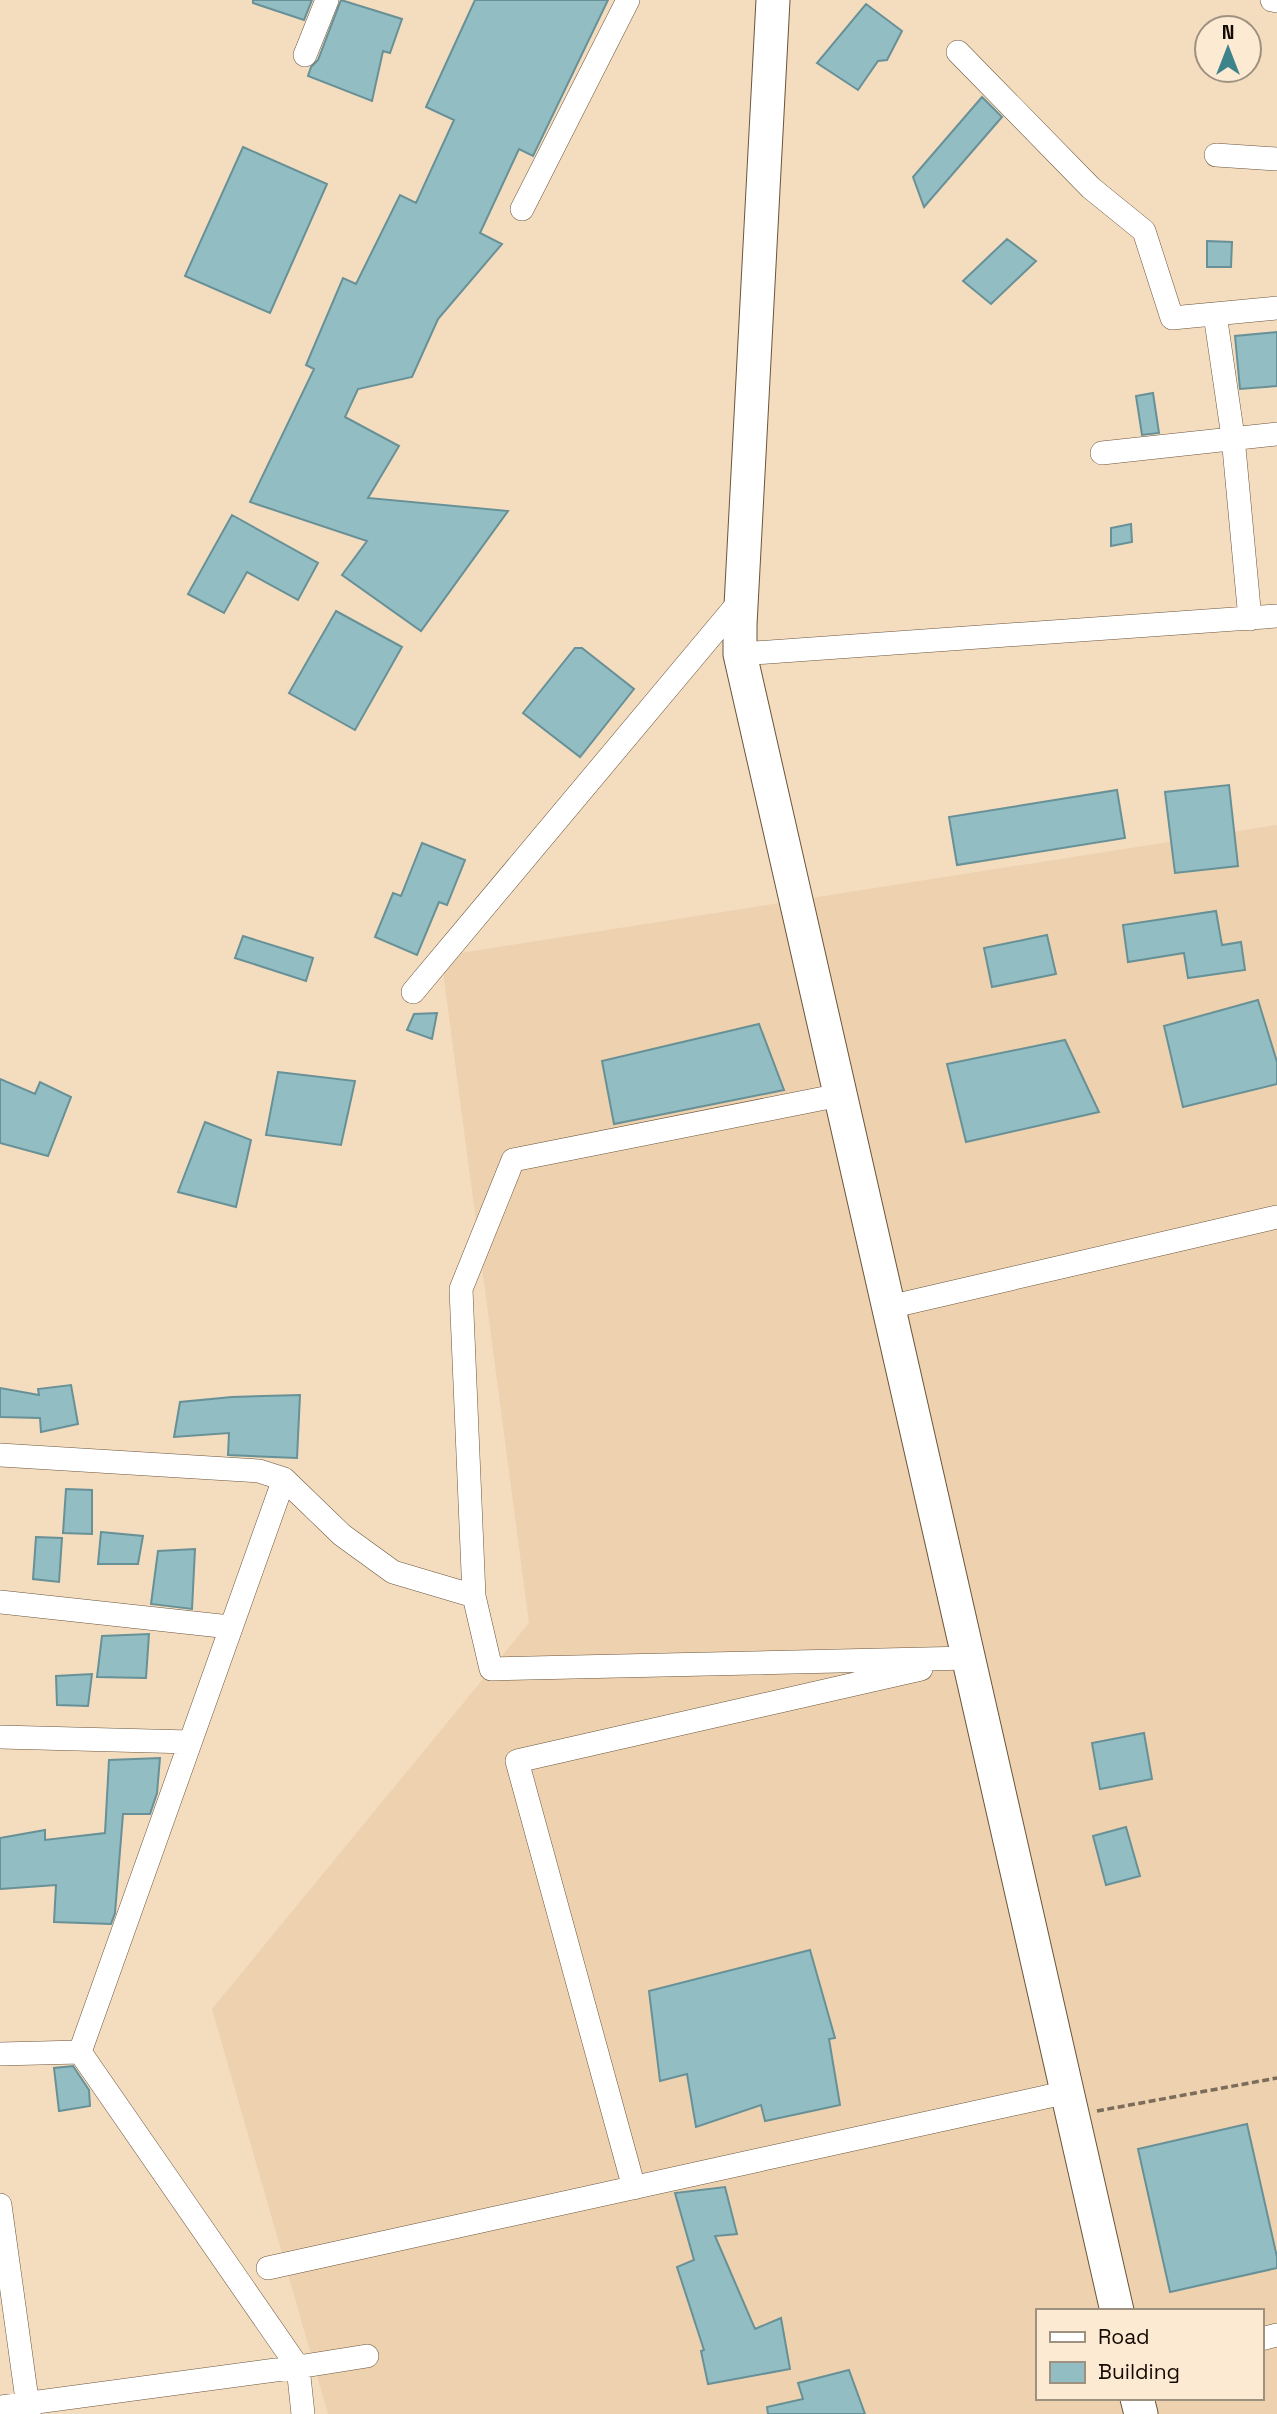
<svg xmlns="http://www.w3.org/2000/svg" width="1277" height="2414" viewBox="0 0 1277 2414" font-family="'Space Grotesk',sans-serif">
  <rect width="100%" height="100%" fill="#f4dcbf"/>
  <path fill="#eed1ae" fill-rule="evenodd" d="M1277,825V2414H328L212,2009L529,1623L441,956ZM1037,2311H1261V2398H1037Z"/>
  <path fill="#92bdc3" stroke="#679197" stroke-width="2" d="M253,0H312L304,20L253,3Z
    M341,0L402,19L390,53L383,51L372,101L308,76L311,67L318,60Z
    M475,0H608L533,156L519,149L480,233L502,244L438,319L412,377L358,389L345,417L399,446L368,498L508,511L421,631L342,575L367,541L250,502L314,369L306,365L343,278L356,284L400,195L416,203L454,120L426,107Z
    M866,4L902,31L887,60L878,61L858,90L817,63Z
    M982,97L1002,117L924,207L913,177Z
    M243,147L327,184L270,313L185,276Z
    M1007,239L1036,261L991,304L963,281Z
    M1207,241L1232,242L1231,267H1207Z
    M1277,332V386L1240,389L1235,336Z
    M1153,393L1159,433L1142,435L1136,396Z
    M232,515L318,563L298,600L247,572L224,613L188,594Z
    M1131,524L1132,542L1111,546V528Z
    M336,611L402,647L355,730L289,693Z
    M575,648H582L634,689L580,757L523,713Z
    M1229,785L1238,866L1175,873L1165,792Z
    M1117,790L1125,838L957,865L949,817Z
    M422,843L465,860L447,905L439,902L417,955L375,937L393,893L401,896Z
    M1216,911L1222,945L1241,942L1245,970L1188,978L1184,953L1128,962L1123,925Z
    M1047,935L1056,974L992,987L984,948Z
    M243,936L313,958L306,981L235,958Z
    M1258,1000L1277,1062V1084L1183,1107L1164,1026Z
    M437,1013L432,1039L407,1030L414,1014Z
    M759,1024L784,1090L614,1124L602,1061Z
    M1065,1040L1099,1112L966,1142L947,1064Z
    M278,1072L355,1081L341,1145L266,1135Z
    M0,1079L35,1094L40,1082L71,1097L48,1156L0,1143Z
    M205,1122L251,1140L236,1207L178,1192Z
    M71,1385L78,1424L41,1432L40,1418L0,1417V1388L39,1395L38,1389Z
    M300,1395L297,1458L228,1455L229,1433L174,1437L180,1402L232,1397Z
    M66,1489L92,1490V1534L63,1533Z
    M101,1532L143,1536L138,1564H98Z
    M36,1537L62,1538L59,1582L33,1579Z
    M195,1549L192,1609L151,1604L158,1551Z
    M149,1634L146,1678L97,1677L102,1636Z
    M92,1674L88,1706L57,1705L56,1676Z
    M1144,1733L1152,1779L1100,1789L1092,1743Z
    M160,1758L157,1793L150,1814H123L115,1913L111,1924L54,1922L56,1885L0,1889V1838L45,1830V1840L105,1833L109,1760Z
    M1126,1827L1140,1876L1106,1885L1093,1836Z
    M810,1950L835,2038L829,2039L840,2105L765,2121L761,2105L696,2127L687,2074L660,2081L649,1991Z
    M73,2066L89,2090L90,2106L59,2111L54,2068Z
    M1247,2124L1277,2257V2268L1170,2292L1138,2149Z
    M725,2187L737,2234L715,2236L755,2329L781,2318L790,2369L708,2384L701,2351L704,2350L677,2267L694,2260L675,2193Z
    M849,2370L865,2414H768L767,2407L803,2399L798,2383Z"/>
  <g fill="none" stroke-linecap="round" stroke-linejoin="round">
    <defs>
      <path id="street" d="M1272,0L1277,1
        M958,52L1091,188L1144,231L1172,318L1277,308
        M305,55L327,0
        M1216,155L1277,159
        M522,209L628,0
        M1215,314L1233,437L1250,619
        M1102,453L1277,434
        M740,654L1277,616
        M413,992L741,600
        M840,1095L513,1160L461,1289L474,1596L491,1669L969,1658
        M889,1307L1277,1217
        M0,1455L259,1471L284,1479L342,1535L393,1572L474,1596
        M0,1602L230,1627
        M0,1737L190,1742
        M0,2054L80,2052
        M634,2188L517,1761L921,1669
        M0,2205L29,2414
        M268,2268L1068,2092
        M1261,2339L1277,2335
        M0,2407L298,2367L80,2052L284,1479
        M303,2414L298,2367L367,2356"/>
      <path id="secondary" d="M773,0L740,625V654L1117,2311
        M1137,2398L1141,2414"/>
    </defs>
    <use href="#street" stroke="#6a553c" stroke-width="24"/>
    <use href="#secondary" stroke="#6a553c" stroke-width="35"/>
    <path stroke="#7c6c5b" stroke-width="3.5" stroke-dasharray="7 3.5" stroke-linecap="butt" d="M1097,2111L1277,2078"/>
    <use href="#street" stroke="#fff" stroke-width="23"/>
    <use href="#secondary" stroke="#fff" stroke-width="33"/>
  </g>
  <rect x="1036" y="2309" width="228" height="91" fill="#fdead3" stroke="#9f9180" stroke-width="2"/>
  <rect x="1050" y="2332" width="35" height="10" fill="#ffffff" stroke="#9f9180" stroke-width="2"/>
  <text x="1098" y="2344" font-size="21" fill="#130b03">Road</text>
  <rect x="1050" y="2362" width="35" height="21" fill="#92bdc3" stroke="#9f9180" stroke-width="2"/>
  <text x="1098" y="2379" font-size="21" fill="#130b03">Building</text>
  <g transform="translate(1228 49)"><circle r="33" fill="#fdead3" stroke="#9f9180" stroke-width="2"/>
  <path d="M0-5L12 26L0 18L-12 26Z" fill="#3c838c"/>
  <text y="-10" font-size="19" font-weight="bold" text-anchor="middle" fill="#130b03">N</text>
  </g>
</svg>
